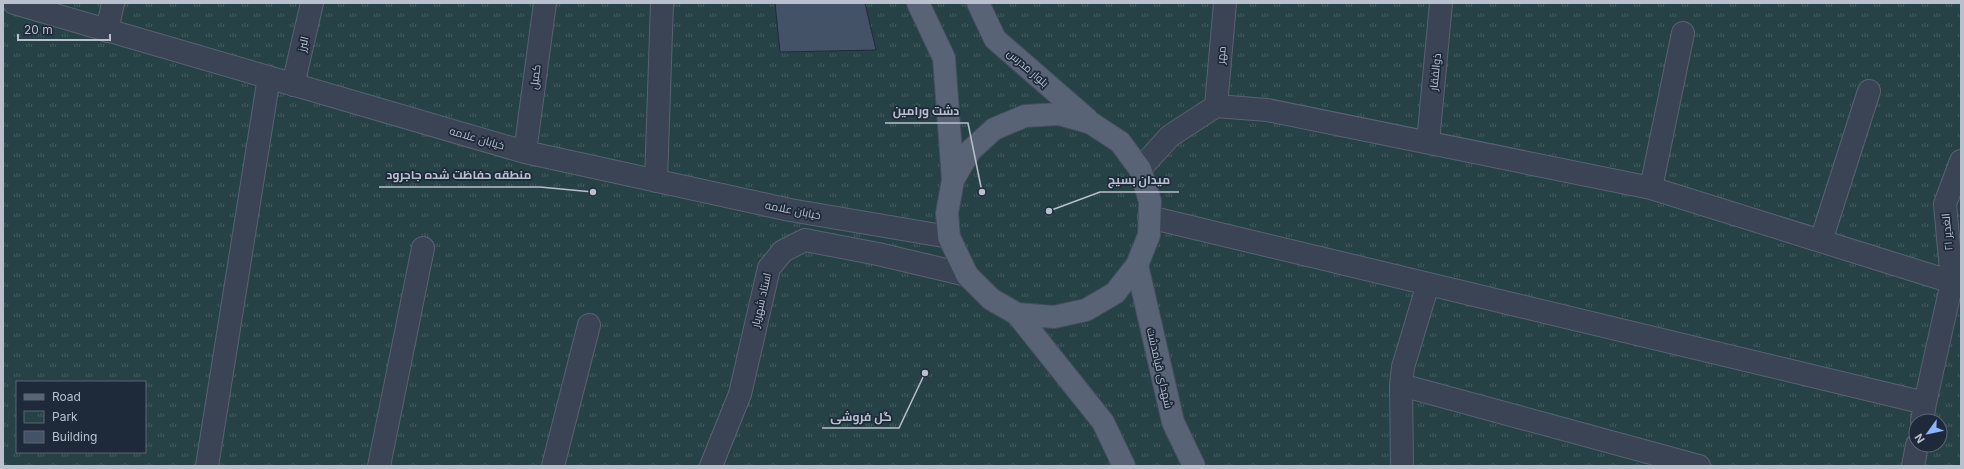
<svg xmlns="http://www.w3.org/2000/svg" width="1964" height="469" viewBox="0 0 1964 469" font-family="Inter,Cairo,sans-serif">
  <defs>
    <pattern id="park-tufts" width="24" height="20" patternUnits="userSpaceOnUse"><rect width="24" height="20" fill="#274246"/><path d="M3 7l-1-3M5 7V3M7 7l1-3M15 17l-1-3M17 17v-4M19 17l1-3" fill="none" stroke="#445c60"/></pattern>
  </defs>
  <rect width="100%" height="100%" fill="#253246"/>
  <path fill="url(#park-tufts)" fill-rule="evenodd" d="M3,3H1961V466H3ZM17,382H145V452H17ZM1916,421H1940V445H1916Z"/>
  <path fill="#445268" stroke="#202b3c" d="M775,3H865L876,50L780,52Z"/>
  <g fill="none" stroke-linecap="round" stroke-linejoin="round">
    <defs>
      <path id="minor" d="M14,3L525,152L790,210L949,237
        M107,31L113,3
        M293,85L312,3
        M1216,106L1225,3
        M1428,142L1441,3
        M525,152L545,3
        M1140,169L1170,136L1216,106L1267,110L1651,188L1952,282L1961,287
        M656,181L662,3
        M1651,188L1683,33
        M1149,217L1925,403L1952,282L1945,204L1961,161
        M1821,241L1869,91
        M1401,385L1699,466
        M1922,421L1925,403
        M207,466L269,77
        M379,466L423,248
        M553,466L589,325
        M711,466L740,394L769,268L783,251L805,240L878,254L967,275
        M1402,466L1401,385L1403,367L1428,284
        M1913,466L1917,445"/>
      <path id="major" d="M918,3L944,58L953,180L947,213L949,237L967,275L991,299L1017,314L1054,317L1086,310L1115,293L1137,265L1149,235L1150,201L1140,169L1120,142L1091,123L1059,114L1025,116L994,129L970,151L953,180
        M978,3L995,39L1087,119
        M1137,265L1173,422L1194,466
        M1017,314L1103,422L1124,466"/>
    </defs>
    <use href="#minor" stroke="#586272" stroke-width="24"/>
    <use href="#major" stroke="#434d5e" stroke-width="24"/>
    <use href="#minor" stroke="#3a4455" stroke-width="22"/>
    <use href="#major" stroke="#586375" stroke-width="22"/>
  </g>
  <g text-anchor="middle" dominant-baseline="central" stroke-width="3.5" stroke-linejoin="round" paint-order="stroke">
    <g font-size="11" fill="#b8c0ce" stroke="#1e293a">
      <text transform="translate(303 44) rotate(-77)">البرز</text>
      <text transform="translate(1221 55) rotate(-85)">مهر</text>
      <text transform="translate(1028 68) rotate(41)">بلوار مدرس</text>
      <text transform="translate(1435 72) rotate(-84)">ذوالفقار</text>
      <text transform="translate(535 77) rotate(-83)">کمیل</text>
      <text transform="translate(477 138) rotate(16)">خیابان علامه</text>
      <text transform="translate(793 210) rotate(11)">خیابان علامه</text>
      <text transform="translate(1947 232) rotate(-95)">الغدیر ۲۱</text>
      <text transform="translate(761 300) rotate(-77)">استاد شهریار</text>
      <text transform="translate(1160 368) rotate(77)">شهدای قیامدشت</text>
    </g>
  </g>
  <path fill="none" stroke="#b8c0ce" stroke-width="1.5" d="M982 192L968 123H885M593 192L540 187H379M1049 211L1100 192H1179M925 373L899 428H822"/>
  <g fill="#b8c0ce" stroke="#1e293a" stroke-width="1.5">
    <circle cx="982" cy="192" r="4"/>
    <circle cx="593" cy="192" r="4"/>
    <circle cx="1049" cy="211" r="4"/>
    <circle cx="925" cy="373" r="4"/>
  </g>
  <g font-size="12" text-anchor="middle" font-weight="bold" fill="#b8c0ce" stroke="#1e293a" stroke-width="3.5" stroke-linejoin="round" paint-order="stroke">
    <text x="926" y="115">دشت ورامین</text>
    <text x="459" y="179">منطقه حفاظت شده جاجرود</text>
    <text x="1139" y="184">میدان بسیج</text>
    <text x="861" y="421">گل فروشی</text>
  </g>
  <rect width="1964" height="469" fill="none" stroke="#b8c0ce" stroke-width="8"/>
  <rect x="16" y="381" width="130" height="72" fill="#1e293a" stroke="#5c6575"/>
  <rect x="24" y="394" width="20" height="6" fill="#586375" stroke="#5c6575"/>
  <text x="52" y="401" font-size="12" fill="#b8c0ce">Road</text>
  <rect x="24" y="411" width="20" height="12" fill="url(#park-tufts)" stroke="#5c6575"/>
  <text x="52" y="421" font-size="12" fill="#b8c0ce">Park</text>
  <rect x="24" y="431" width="20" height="12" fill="#445268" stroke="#5c6575"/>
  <text x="52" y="441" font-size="12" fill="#b8c0ce">Building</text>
  <g transform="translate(1928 433) rotate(237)"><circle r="19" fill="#1e293a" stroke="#5c6575"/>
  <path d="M0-3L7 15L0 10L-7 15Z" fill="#8cb5ff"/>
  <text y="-6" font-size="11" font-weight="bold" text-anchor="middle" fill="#b8c0ce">N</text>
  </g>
  <path d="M18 34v6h92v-6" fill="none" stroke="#b8c0ce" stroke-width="2"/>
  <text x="24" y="34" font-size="12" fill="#b8c0ce" stroke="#1e293a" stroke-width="3" paint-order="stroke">20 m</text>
</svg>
